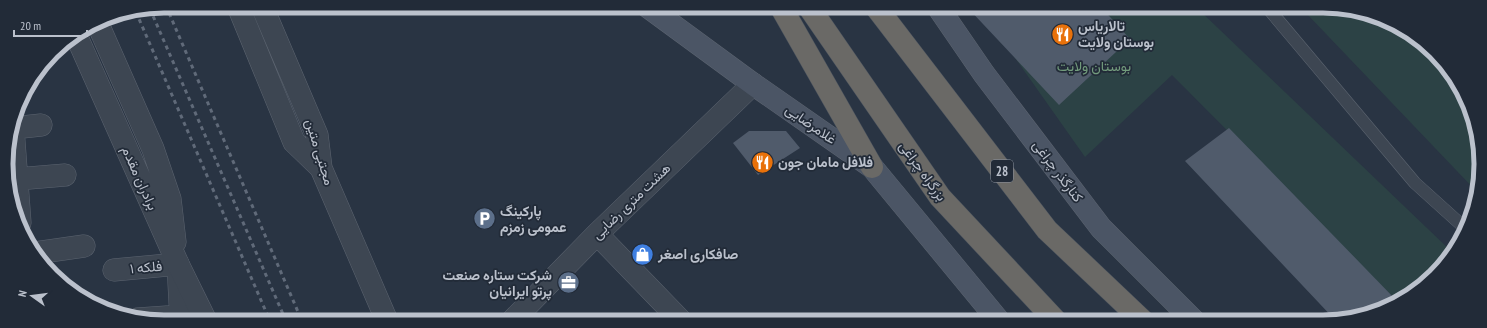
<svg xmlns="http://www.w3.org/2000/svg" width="1487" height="328" viewBox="0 0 1487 328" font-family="'PT Sans Narrow',Vazirmatn,sans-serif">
  <rect width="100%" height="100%" fill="#293443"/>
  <path fill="#2c4245" d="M979,7H1196L1452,252L1435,276L1398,302L1172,75L1085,157Z
    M1312,7H1344L1402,27L1448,68L1476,123L1480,185L1477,192L1307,14Z"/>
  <path fill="#505b6b" d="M967,7H1101L1130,39L1059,105Z
    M1229,128L1398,302L1393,306L1343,321H1336L1185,161Z
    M749,131H786L800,148L758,175L733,143Z"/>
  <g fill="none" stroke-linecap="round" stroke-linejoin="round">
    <defs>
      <path id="service" d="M1267,7L1415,183L1466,229"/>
      <path id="minor" d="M13,128L20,223
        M13,128L41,125
        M17,179L65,175
        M597,234L681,321
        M35,253L84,246
        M114,270L178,264L181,321
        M138,319L181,316
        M512,321L597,234L753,84"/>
      <path id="tertiary" d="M238,6L294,142L321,168
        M262,6L317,135L321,168L387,321
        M97,22L153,149L170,199L175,242
        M76,35L178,264L206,321"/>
      <path id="secondary" d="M648,7L753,84L872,167L999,321
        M938,7L984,74L1101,228L1194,321"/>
      <path id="trunk" d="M781,7L872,167
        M809,7L940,197L1056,321
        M876,7L1047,230L1143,321"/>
    </defs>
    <use href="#service" stroke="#5c6470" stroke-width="13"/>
    <use href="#minor" stroke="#5c6470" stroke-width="23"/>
    <use href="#tertiary" stroke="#5c6470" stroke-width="23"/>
    <use href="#secondary" stroke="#5c6470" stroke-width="23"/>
    <use href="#trunk" stroke="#48515d" stroke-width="23"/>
    <use href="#service" stroke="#3d4652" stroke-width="12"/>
    <use href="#minor" stroke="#3d4652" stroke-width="22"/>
    <use href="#tertiary" stroke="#3d4652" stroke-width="22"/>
    <use href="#secondary" stroke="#4b5565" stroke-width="22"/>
    <use href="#trunk" stroke="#6a6966" stroke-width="22"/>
    <path stroke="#606a79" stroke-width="3" stroke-dasharray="4 4" stroke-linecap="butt" d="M166,6L302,321
      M150,9L286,321
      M136,12L270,321"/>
  </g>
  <defs>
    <symbol id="restaurant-disc" viewBox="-11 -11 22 22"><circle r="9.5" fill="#e8710a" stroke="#222b38"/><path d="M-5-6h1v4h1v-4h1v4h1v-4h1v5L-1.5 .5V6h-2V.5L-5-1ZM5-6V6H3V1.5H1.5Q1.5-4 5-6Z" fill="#fff"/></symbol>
    <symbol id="parking-disc" viewBox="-11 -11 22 22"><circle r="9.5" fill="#5c6f8a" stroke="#222b38"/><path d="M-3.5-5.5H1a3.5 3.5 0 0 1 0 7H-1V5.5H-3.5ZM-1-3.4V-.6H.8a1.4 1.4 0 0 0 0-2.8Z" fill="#fff"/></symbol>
    <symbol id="shop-disc" viewBox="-11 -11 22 22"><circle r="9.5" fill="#3f7fe0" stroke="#222b38"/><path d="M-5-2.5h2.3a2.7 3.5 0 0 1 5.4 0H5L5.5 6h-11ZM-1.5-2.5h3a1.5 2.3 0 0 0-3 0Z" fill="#fff"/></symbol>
    <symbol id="office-disc" viewBox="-11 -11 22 22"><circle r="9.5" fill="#5c6f8a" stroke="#222b38"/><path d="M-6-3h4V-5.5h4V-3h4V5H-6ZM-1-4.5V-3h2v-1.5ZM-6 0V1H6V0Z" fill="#fff"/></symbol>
  </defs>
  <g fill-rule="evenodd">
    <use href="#restaurant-disc" x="1050" y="22" width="25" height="25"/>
    <use href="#restaurant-disc" x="750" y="150" width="25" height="25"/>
    <use href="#parking-disc" x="472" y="206" width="25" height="25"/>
    <use href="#shop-disc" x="630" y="242" width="25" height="25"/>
    <use href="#office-disc" x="556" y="270" width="25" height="25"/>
  </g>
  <g text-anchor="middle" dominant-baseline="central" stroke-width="3.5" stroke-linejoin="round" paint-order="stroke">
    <rect fill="#222b38" stroke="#8d94a0" stroke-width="1" x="991" y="160" width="22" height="22" rx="3"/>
    <g font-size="13" font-weight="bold" fill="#bbc1cc">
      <text x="1002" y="171">28</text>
    </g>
    <g font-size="14" font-weight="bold" fill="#bbc1cc" stroke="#222b38" text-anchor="start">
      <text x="1078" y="26">تالاریاس<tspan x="1078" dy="16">بوستان ولایت</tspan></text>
      <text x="778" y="162">فلافل مامان جون</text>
      <text x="500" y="211">پارکینگ<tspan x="500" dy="16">عمومی زمزم</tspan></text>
      <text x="658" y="254">صافکاری اصغر</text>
      <text x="552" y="275" text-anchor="end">شرکت ستاره صنعت<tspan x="552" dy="16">پرتو ایرانیان</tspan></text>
    </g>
    <g font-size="14" fill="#739c7d" stroke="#222b38">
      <text x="1094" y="66">بوستان ولایت</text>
    </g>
    <g font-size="14" fill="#bbc1cc" stroke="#222b38">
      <text transform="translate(811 124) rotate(35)">غلامرضایی</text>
      <text transform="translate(320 152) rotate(73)">مجتبی متین</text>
      <text transform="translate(923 171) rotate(54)">بزرگراه چراغی</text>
      <text transform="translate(1058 171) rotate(53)">کنارگذر چراغی</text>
      <text transform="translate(140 178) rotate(66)">برادران مقدم</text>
      <text transform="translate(631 201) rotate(-44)">هشت متری رضایی</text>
      <text transform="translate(146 267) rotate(-5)">فلکه ۱</text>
    </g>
  </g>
  <path d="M0 0H1487V328H0ZM164 13H1323A151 151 0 0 1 1474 164V164A151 151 0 0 1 1323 315H164A151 151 0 0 1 13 164V164A151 151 0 0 1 164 13Z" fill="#222b38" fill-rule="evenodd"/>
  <path fill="none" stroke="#bbc1cc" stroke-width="5" d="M164 13H1323A151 151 0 0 1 1474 164V164A151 151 0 0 1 1323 315H164A151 151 0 0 1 13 164V164A151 151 0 0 1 164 13Z"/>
  <g transform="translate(32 296) rotate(284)" stroke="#222b38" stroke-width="3" paint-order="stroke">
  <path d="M0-3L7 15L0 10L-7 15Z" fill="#bbc1cc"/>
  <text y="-6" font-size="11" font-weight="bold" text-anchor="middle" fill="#bbc1cc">N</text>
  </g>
  <path d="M14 30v6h73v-6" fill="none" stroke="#bbc1cc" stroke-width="2"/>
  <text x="20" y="30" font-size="12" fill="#bbc1cc" stroke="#222b38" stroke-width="3" paint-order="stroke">20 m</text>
</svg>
